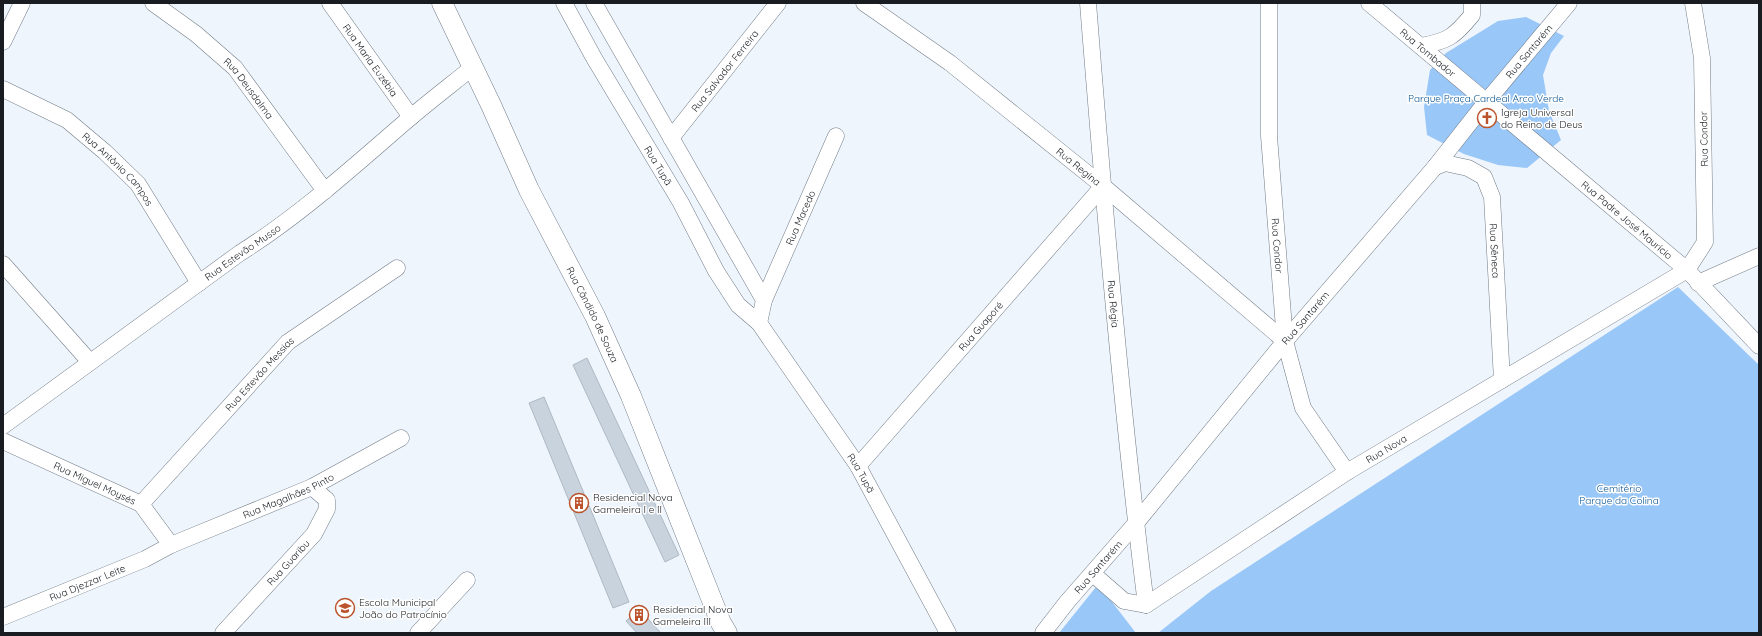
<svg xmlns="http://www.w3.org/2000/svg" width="1762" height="636" viewBox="0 0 1762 636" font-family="Quicksand,sans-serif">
  <rect width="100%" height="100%" fill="#eff5fd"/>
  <path fill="#99c7f8" d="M1526,17L1564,36L1551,53L1543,75L1549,111L1561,140L1527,168L1498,165L1464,154L1427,135L1424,107L1430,70L1446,53L1498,21Z
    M1678,287L1759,365V633H1158L1211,591Z
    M1096,587L1102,589L1136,633H1059Z"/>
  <path fill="#c8d3de" stroke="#adb8c3" d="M587,358L679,555L665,562L573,365Z
    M544,397L629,602L613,608L529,403Z
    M639,609L661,633H637L626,621Z"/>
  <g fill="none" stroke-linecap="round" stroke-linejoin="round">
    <defs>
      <g id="minor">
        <path id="s1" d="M153,3L196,34L235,68L325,191"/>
        <path id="s2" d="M330,3L411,117"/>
        <path id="s3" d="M564,3L594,58L681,203L716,271L738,305L759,323L858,466L948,633"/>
        <path d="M594,3L764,300L759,323"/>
        <path id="s4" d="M864,3L950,63L1103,186L1285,341"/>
        <path id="s5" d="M1088,3C1104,204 1121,405 1146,605"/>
        <path id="s6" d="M1269,3V136L1285,341L1303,408L1347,472"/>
        <path id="s7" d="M1369,3L1687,270L1759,346"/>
        <path d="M3,42L22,3"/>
        <path d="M1421,46C1448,41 1454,37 1472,15V3"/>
        <path id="s8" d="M3,89L67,120L105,152L138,184L199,283"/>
        <path id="s9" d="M671,138L778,3"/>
        <path id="s10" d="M1435,167L1445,163L1468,168L1484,177L1492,197L1502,380"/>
        <path d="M3,264L90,362"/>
        <path d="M1698,283L1759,256"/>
        <path id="s11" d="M764,300L836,136"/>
        <path id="s12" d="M3,426L240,253C302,214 356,164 411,117C431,100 452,84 473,67"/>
        <path id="s13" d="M3,441L141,504L171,545"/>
        <path id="s14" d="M858,466L1103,186"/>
        <path id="s15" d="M141,504L288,342L397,268"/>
        <path id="s16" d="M1093,574L1124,601L1146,605L1347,472L1687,270L1705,242L1702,58L1693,3"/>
        <path id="s17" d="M3,617L145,559L171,545L312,487L401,438"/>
        <path id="s18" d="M223,633L314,534L327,509V500L312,487"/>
        <path d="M418,633L467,580"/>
        <path id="s19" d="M1043,633L1067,602L1136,523L1285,341L1435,167L1487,101L1569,3"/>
      </g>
      <g id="tertiary">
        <path id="s20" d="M442,3L491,105L529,190L595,316L631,396L721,623L727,633"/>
      </g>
    </defs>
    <use href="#minor" stroke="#717b86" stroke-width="17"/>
    <use href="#tertiary" stroke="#717b86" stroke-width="21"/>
    <use href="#minor" stroke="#fff" stroke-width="16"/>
    <use href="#tertiary" stroke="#fff" stroke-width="20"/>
  </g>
  <defs>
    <symbol id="church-ring" viewBox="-11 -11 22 22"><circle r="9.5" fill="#fff" stroke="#bb542d" stroke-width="1.5"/><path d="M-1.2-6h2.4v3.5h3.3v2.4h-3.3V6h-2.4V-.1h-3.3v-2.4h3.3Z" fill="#bb542d"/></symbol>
    <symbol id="building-ring" viewBox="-11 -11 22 22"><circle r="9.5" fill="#fff" stroke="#bb542d" stroke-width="1.5"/><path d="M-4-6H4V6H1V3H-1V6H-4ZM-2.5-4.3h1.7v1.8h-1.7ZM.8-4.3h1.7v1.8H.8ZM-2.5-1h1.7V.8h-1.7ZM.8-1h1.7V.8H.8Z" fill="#bb542d"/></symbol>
    <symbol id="school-ring" viewBox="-11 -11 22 22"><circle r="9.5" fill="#fff" stroke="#bb542d" stroke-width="1.5"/><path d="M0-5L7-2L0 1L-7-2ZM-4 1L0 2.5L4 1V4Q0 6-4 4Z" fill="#bb542d"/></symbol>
  </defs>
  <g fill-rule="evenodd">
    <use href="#church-ring" x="1476" y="107" width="22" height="22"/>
    <use href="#building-ring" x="568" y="492" width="22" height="22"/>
    <use href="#school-ring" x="334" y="597" width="22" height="22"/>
    <use href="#building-ring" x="628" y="604" width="22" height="22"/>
  </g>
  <g text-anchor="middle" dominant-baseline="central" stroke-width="3" stroke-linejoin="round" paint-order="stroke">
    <g font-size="10" fill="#191d21" stroke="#fff">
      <text stroke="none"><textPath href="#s19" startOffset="758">Rua Santarém</textPath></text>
      <text stroke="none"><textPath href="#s7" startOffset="77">Rua Tombador</textPath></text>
      <text stroke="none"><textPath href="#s2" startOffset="70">Rua Maria Euzébia</textPath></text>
      <text stroke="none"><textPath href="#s9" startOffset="86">Rua Salvador Ferreira</textPath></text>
      <text stroke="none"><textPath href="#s1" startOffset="129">Rua Deusdalma</textPath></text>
      <text transform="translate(1704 139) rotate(-91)">Rua Condor</text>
      <text stroke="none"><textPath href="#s3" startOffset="188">Rua Tupã</textPath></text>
      <text stroke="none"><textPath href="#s4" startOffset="270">Rua Regina</textPath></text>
      <text stroke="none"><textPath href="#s8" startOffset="142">Rua Antônio Campos</textPath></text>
      <text stroke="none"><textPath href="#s11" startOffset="90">Rua Macedo</textPath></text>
      <text stroke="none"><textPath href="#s7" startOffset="337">Rua Padre José Maurício</textPath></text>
      <text stroke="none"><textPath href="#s6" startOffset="243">Rua Condor</textPath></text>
      <text stroke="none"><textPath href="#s10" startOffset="128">Rua Sêneca</textPath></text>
      <text stroke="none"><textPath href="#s12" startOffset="296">Rua Estevão Musso</textPath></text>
      <text stroke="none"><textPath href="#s5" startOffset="302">Rua Régia</textPath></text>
      <text stroke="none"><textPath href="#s20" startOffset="346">Rua Cândido de Souza</textPath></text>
      <text stroke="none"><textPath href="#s19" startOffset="410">Rua Santarém</textPath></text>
      <text stroke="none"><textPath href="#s14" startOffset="186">Rua Guaporé</textPath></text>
      <text stroke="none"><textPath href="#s15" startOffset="176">Rua Estevão Messias</textPath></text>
      <text stroke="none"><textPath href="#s16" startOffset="350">Rua Nova</textPath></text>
      <text stroke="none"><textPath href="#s3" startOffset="558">Rua Tupã</textPath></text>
      <text stroke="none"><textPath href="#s13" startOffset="101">Rua Miguel Moysés</textPath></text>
      <text stroke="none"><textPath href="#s17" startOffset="310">Rua Magalhães Pinto</textPath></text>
      <text stroke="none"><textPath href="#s18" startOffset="96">Rua Guaribu</textPath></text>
      <text stroke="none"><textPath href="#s19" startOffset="86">Rua Santarém</textPath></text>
      <text stroke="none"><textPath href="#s17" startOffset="91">Rua Djezzar Leite</textPath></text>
    </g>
    <g font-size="10" fill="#085390" stroke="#fff">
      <text x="1486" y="98">Parque Praça Cardeal Arco Verde</text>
      <text x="1619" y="488">Cemitério<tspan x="1619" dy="12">Parque da Colina</tspan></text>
    </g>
    <g font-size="10" fill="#191d21" stroke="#fff" text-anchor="start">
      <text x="1501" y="112">Igreja Universal<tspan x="1501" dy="12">do Reino de Deus</tspan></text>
      <text x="593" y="497">Residencial Nova<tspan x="593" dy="12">Gameleira I e II</tspan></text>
      <text x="359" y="602">Escola Municipal<tspan x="359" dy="12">João do Patrocínio</tspan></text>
      <text x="653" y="609">Residencial Nova<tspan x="653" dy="12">Gameleira III</tspan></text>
    </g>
  </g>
  <rect width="1762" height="636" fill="none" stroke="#191d21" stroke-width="8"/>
</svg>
